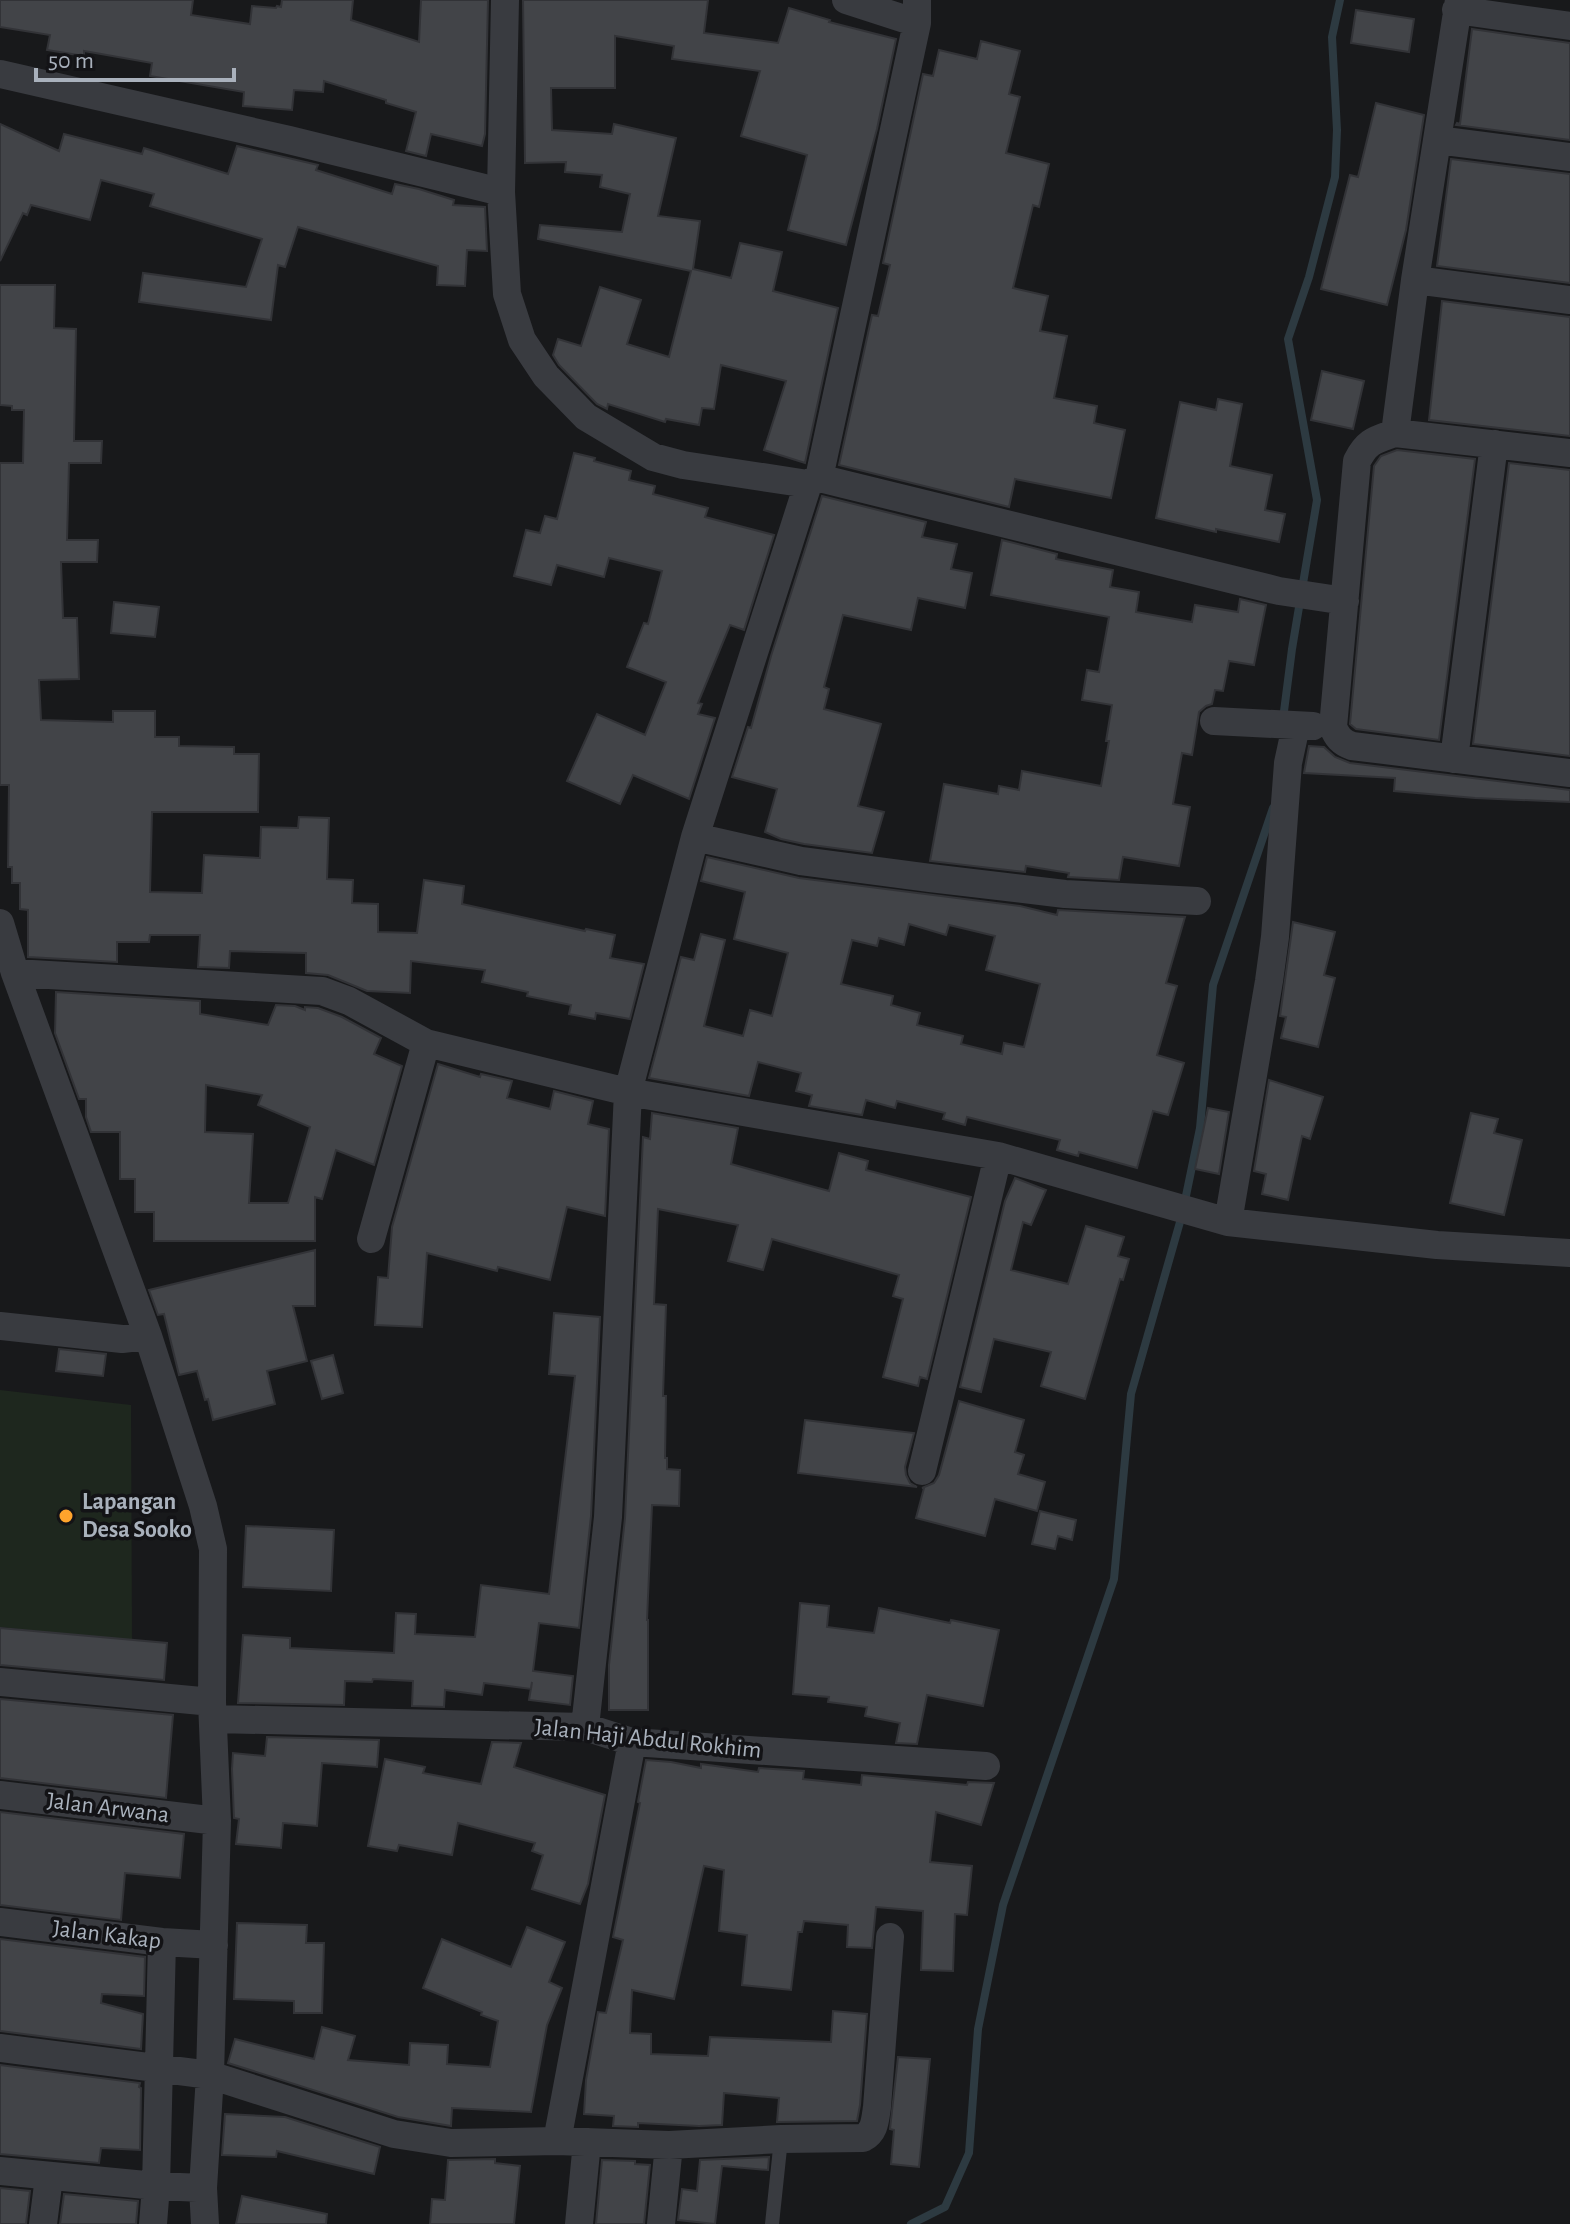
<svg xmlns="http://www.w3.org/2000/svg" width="1570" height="2224" viewBox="0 0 1570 2224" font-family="'Alegreya Sans',sans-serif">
  <rect width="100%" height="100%" fill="#18191b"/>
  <path fill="#1e271e" d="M0,1390L131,1405L132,1641L0,1627Z"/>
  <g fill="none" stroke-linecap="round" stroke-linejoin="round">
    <path stroke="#2d3a41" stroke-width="8" d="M1283,719L1292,649L1317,500L1288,339L1309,277L1335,177L1337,130L1332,37L1340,0
      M911,2224L945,2207L969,2153L978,2029L1003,1905L1114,1579L1131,1394L1182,1215L1200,1128L1213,985L1273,808"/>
  </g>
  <path fill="#424448" stroke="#323337" stroke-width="2" fill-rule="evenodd" d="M0,0H193L191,15L250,24L252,6L276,8L277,6L281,7L282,0H353L351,20L419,42L421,0H488L485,134L482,146L431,134L426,156L406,151L416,112L386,103V100L324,81L323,92L294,90L292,110L243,106L244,92L150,76L152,63L84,51V56L47,50L50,35L0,27Z
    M523,0H708L704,33L778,43L789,8L830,20L829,22L896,39L877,129L846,245L788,230L807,155L741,136L760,71L672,59L674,46L615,36V88H551L552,130L612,134L614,124L676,138L658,216L700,221L693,269L731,278L740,243L782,252L773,291L838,308L805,463L764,450L786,381L721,365L714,409L702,408L699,425L666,419L665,422L608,404L607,409L597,404L559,365L553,355L558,339L581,346L600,287L641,300L627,344L669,357L691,271L538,239L540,225L622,232L630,194L600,187L602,175L565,172L566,162L525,163Z
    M1356,10L1414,19L1409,52L1351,43Z
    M1472,29L1570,43V140L1456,125L1457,123L1460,124Z
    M981,41L1020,51L1009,94L1020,97L1006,153L1049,164L1039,207L1033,205L1013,288L1048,296L1040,331L1067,336L1054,398L1097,406L1094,423L1125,430L1111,498L1015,479L1009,507L839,465L872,315L878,316L890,265L883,263L923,74L933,76L939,50L977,59Z
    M1376,103L1424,115L1406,230L1387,305L1321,289L1350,175L1358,177Z
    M0,124L59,151L64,134L142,154L144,148L228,174L237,146L318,165L316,170L392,194L395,184L419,189L454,200L453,205L485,207L487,251L467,250L465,286L437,285L438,266L298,227L285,267L278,265L271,320L139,302L143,273L246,287L262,239L150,206L154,194L101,180L90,220L31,205L27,215L23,213L0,261Z
    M1451,159L1570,174V283L1437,266Z
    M0,285H55L54,328L76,329L74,441H102L101,463H69L67,540H98L97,562H61L63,618H77L79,679L39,680L41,720L113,722V711H155V737H179V746L234,747V754H259L258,812H152L150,892L202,893L204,855L260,858L261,827L298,828L299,817L329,818L327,879L353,880L352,903L378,904V932L417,933L424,880L464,886L462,904L585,931L586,929L615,935L610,958L644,964L630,1019L596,1013L595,1019L569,1014L571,1005L527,996L528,992L482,982L485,970L411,961L410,993L367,991L328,975L306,973V953L230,951L229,968L198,967L200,935H150L149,942H117V962L28,957V910L20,909V883H12V867H8L9,785H0V463H23L24,410H12V406L0,405Z
    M1442,301L1570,317V436L1429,420Z
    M1322,371L1364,381L1353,429L1311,420Z
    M1218,399L1242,404L1230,466L1272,475L1265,510L1285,514L1279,542L1216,529V532L1156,518L1180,402L1216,410Z
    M1397,450L1475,459L1439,740L1356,729L1350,724L1374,466L1381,456Z
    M574,453L595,458L594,461L631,471L629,480L655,486L653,494L708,508L705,517L774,535L744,630L730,625L698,703L702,704L698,714L715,718L689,799L633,775L620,804L567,781L597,714L645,735L666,682L627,667L644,623L648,624L662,571L609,558L604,577L557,565L551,585L514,576L526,530L540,533L545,516L557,519Z
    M1509,463L1570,470V756L1473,744Z
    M822,496L926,522L922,537L957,544L951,569L972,573L965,608L918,598L911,630L843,615L824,687L829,689L824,709L881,724L858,806L884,812L872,853L804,844L781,839L765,832L777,789L732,777L748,727L751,728L771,656Z
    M1002,540L1057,554L1056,559L1113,570L1110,587L1139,592L1136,612L1192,622L1195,605L1238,612L1240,599L1266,605L1254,665L1229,661L1223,691L1215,690L1212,704L1206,706L1199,712L1192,755L1182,753L1173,804L1190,807L1179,866L1123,857L1119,880L1068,877L1069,873L1026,866L1025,872L930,861L944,784L998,794L999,786L1019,790L1022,771L1101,786L1109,741H1106L1112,705L1082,700L1087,670L1099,672L1109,617L991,595Z
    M114,602L159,607L155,637L111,633Z
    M1309,746L1324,747L1335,757L1350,763L1570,790V802L1475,798L1394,791L1395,778L1304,773Z
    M707,857L799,878L1020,906L1057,915L1058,910L1185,917L1166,983L1177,986L1157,1055L1184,1063L1168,1115L1153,1111L1137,1168L1079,1152L1078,1156L1057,1150L1060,1140L967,1117L965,1125L943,1119L945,1113L897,1101L895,1108L866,1100L862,1115L809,1106L812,1095L796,1091L801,1073L758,1062L749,1096L649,1078L681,957L694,960L701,934L725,940L704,1026L743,1036L750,1010L772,1016L788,953L734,939L745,892L701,881ZM909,924L946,935L949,925L995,936L986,970L1040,984L1024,1047L1004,1043L1002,1054L961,1044L963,1036L917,1025L920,1013L891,1005L893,996L841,984L852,940L877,946L879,938L904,945Z
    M1293,922L1335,932L1324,975L1335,978L1318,1047L1281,1038L1286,1017L1280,1016Z
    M56,992L200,1001V1014L268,1025L276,1005L295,1006L305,1010V1007L318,1008L342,1017L381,1038L374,1054L402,1066L374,1165L336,1150L322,1199L315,1197V1241H154V1212H135V1179H120V1132H91L86,1117V1099H79L55,1033ZM206,1085L262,1095L258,1105L310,1127L288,1203H249L253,1134L205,1132Z
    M438,1064L480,1077L481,1074L512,1081L507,1098L550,1109L554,1091L593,1101L588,1124L609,1129L605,1216L567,1207L550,1280L498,1267L497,1271L427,1253L422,1327L375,1325L378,1277L388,1278L392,1227Z
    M1269,1080L1323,1097L1310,1139L1302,1136L1288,1200L1262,1194L1266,1174L1254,1171Z
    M1208,1108L1229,1112L1219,1174L1195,1169Z
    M652,1113L738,1128L731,1164L829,1191L839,1153L868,1161L866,1170L971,1197L927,1379L920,1377L918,1386L883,1377L903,1299L893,1296L899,1275L772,1239L763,1270L728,1261L738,1225L658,1209L654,1304L666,1305L663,1396H666L665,1458H667V1469L680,1470L679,1506L652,1505L647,1620H648V1710H609V1665L625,1518L643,1137L650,1139Z
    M1471,1113L1498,1119L1494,1133L1522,1140L1504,1215L1450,1203Z
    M1015,1178L1046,1190L1031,1225L1023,1222L1011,1270L1068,1284L1086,1226L1124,1237L1118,1256L1129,1259L1123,1280L1120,1279L1085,1399L1041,1386L1051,1352L994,1339L981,1392L960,1387L1005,1201Z
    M315,1250V1306H293L307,1361L267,1371L275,1404L213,1420L208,1399L205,1400L197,1371L179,1375L164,1314L158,1315L149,1290Z
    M554,1313L600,1317L591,1516L579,1628L539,1623L533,1671L573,1676L570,1705L529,1700L532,1682L531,1689L484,1683L482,1695L445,1690L444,1707L412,1706L413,1681L373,1679L372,1682L345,1681L344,1705L238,1703L243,1635L290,1638V1648L394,1653L396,1613L416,1614L415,1634L475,1637L481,1585L549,1594L575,1376L549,1374Z
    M59,1349L106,1354L103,1376L56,1371Z
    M333,1355L343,1393L322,1399L311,1361Z
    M959,1401L1024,1420L1015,1452L1024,1455L1018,1474L1045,1482L1037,1511L995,1499L985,1536L916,1518L924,1488H922L934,1483L939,1475Z
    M805,1420L914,1433L905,1467L906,1475L910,1483L917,1487L798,1473Z
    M1040,1511L1076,1520L1072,1540L1058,1536L1055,1549L1032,1544Z
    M246,1526L334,1530L331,1591L243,1587Z
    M800,1603L829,1606L827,1627L874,1633L879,1608L950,1623L951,1620L999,1630L983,1706L927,1695L917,1744L896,1743L900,1723L865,1716L867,1707L828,1702L829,1697L793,1694Z
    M0,1628L167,1643L164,1680L0,1665Z
    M0,1699L173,1715L166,1798L0,1778Z
    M267,1737L379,1740L377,1767L322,1763L317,1826L283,1823L281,1848L236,1844L239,1819L234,1818L232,1769L233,1753L265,1756Z
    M492,1742L521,1743L514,1767L605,1795L588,1884L580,1904L532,1889L543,1855L532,1851L535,1843L458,1823L452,1855L399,1845L397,1851L368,1846L385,1759L425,1767L423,1773L481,1784Z
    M646,1760L671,1762L701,1768V1764L758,1772L759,1768L804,1771L803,1779L861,1785L862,1775L967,1785L968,1782L994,1783L981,1825L936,1812L930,1862L972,1866L967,1915L955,1914L953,1971L921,1970L923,1911L876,1907L872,1948L847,1947L848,1925L804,1921L802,1932H798L791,1990L742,1985L747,1935L719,1931L724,1870L704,1866L674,1999L632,1990L630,2033L651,2034V2054L708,2056L710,2037L831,2042L833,2011L867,2014L860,2105L857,2121L777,2122L779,2098L724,2093L722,2125L699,2126L638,2123V2127L613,2126L614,2116L584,2114L586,2080L598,2012L606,2013L623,1940L613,1937L640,1803L638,1802Z
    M0,1812L184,1834L180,1878L125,1873L121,1920L0,1905Z
    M237,1923L307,1925L306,1943H324L322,2013H294V2001L234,1999Z
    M527,1927L565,1942L549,1982L562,1988L547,2025L531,2112L452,2108L451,2126L398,2117L228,2063L235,2039L314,2059L322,2027L355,2036L348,2060L409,2065L410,2043L448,2045L447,2064L490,2067L498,2021L481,2015L482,2012L423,1988L442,1939L511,1967Z
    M0,1939L145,1957L144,1996L102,1994L101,2003L143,2014L141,2049L0,2031Z
    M898,2057L930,2059L919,2167L891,2164L894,2130L890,2129Z
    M0,2065L140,2083L139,2087L141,2088L140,2150L101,2148L99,2163L0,2154Z
    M225,2114L285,2117L380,2147L374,2174L277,2151L276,2157L222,2155Z
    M769,2157L768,2170L722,2166L715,2224L678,2220L682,2189L697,2191L700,2160Z
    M495,2159V2163L520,2166L514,2224H430L432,2199L445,2200L448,2160Z
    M602,2160L635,2161V2164L650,2165L644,2224H596Z
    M0,2188L30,2191L26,2224H0Z
    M64,2194L138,2201L136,2224H60Z
    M242,2196L327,2214L326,2224H236Z"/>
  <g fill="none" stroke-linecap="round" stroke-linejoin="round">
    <path stroke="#393b40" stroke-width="14" d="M772,2224L781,2139"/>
    <path stroke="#393b40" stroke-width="28" d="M505,0L501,192L507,294L522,340L546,376L586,417L653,457L683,465L808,484L819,478L1279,591L1345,601
      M846,0L917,23
      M1459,0L1415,280L1395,433C1375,440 1367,441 1357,461L1333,727C1337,737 1341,742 1352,746L1570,773
      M1456,10L1570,26
      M0,74L289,140L501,192
      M1437,140L1570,157
      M1415,280L1570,300
      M1395,433L1570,453
      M819,478L917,23V0
      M1214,721L1313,726
      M1454,759L1494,444
      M695,837L801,861L930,878L1065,894L1197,901
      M0,923L15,973L148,1336L203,1506L213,1549L212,1702L217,1821L210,2075L203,2188L205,2224
      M15,973L322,991L349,1001L426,1043L628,1092L998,1156L1228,1222L1437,1245L1570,1253
      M1228,1222L1269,981L1275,937L1288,763L1296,726
      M371,1239L426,1043
      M0,1326L122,1339L148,1336
      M922,1471L998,1156
      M0,1682L212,1702
      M214,1719L585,1727L632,1742L986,1766
      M585,1727L608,1517L628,1092L695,837L808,484
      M0,1795L217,1821
      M0,1922L162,1942L214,1945
      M0,2048L210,2075L394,2134L451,2143L557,2141L669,2145L781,2139L863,2138C875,2132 875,2120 877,2107L890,1937
      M557,2141L632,1742
      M0,2171L156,2186L203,2188
      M43,2224L49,2177
      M153,2224L156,2186L162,1942
      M579,2224L587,2142
      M661,2224L669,2145"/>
  </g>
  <circle fill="#ffa42c" stroke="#131316" stroke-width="3" cx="66" cy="1516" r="8"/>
  <g text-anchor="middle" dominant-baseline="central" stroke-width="7" stroke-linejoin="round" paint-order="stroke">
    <g font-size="24" font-weight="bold" fill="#a9b1bc" stroke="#131316" text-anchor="start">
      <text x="82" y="1502">Lapangan<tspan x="82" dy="28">Desa Sooko</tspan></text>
    </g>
    <g font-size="24" fill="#a9b1bc" stroke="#131316">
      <text transform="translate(648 1739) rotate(6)">Jalan Haji Abdul Rokhim</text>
      <text transform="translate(108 1808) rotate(7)">Jalan Arwana</text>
      <text transform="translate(107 1935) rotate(7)">Jalan Kakap</text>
    </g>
  </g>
  <path d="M36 68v12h198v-12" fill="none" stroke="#a9b1bc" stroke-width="4"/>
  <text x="48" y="68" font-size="24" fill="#a9b1bc" stroke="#131316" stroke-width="6" paint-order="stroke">50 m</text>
</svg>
